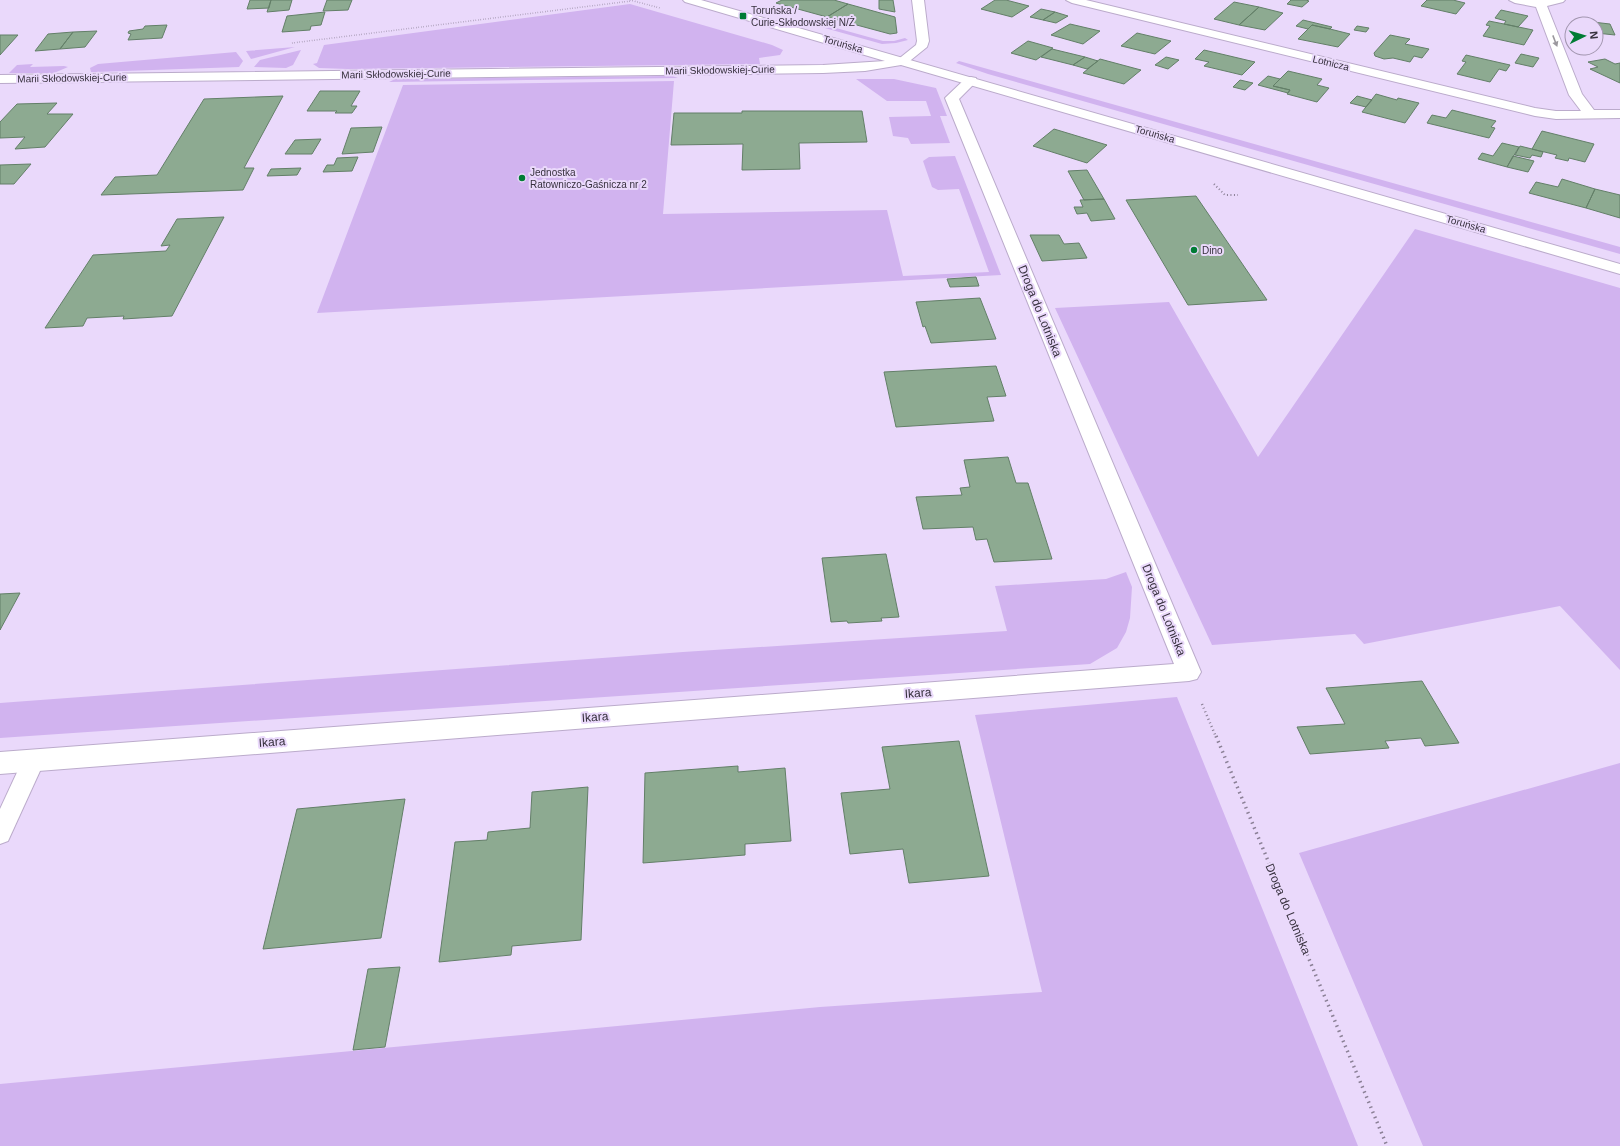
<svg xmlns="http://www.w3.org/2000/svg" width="1620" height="1146" viewBox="0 0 1620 1146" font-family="Helvetica,sans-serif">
  <rect width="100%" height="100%" fill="#ead9fb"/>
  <path fill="#d1b3ef" d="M630,4L772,45L783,50L780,55L759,58L760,64L348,69L319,68L313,64L317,63L324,45Z
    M818,23L883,41H894L905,38L908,40L896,43L882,44L814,25Z
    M295,47L251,59L246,51Z
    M301,50L293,65L286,68L254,67L260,60Z
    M236,52L243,61L239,67L95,72H91L90,68L98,64Z
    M959,61L1620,247V254L988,74L956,63Z
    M33,64L30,67L64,66L68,67L54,73H9L17,65Z
    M672,76L678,78L389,82L395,79Z
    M856,79H894L936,88L947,116H940L950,143L911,144L908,138L893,136L889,117L931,116L926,101H887Z
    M674,81L663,214L887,210L903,276L989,272L959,189L938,190L932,187L923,161L929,157L955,156L1001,275L317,313L403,85Z
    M1415,229L1620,288V670L1560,606L1364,644L1355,634L1212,645L1055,308L1169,302L1258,457Z
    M1126,572L1132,587L1130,618L1126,632L1117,648L1090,664L0,738V703L683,652L1007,631L995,586L1106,579Z
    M1177,697L1358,1146H0V1084L820,1007L1042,992L975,715Z
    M1620,763V1146H1423L1299,853Z"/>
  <path fill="#8daa91" stroke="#637f68" d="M250,0H271L269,8L247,9Z
    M271,0H292L289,10L267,12Z
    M327,0H352L348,10L323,11Z
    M782,0H834L848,4L827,17L776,3Z
    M879,0H893L895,12L879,9Z
    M995,0H1006L1029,6L1012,17L981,9Z
    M1291,0H1306L1309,1L1302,7L1287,4Z
    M1427,0H1453L1465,3L1456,14L1421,6Z
    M1234,2L1259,7L1239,25L1214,19Z
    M848,4L895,17L897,33L890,34L827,17Z
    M1259,7L1283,13L1265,30L1239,25Z
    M1041,9L1055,12L1043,20L1030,17Z
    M1501,10L1528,16L1518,27L1504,24L1506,21L1495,18Z
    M325,12L321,25L311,26L310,30L282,32L287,16Z
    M1055,12L1068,16L1056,23L1043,20Z
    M1303,20L1332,27L1330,29L1312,25L1308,29L1296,26Z
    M1575,20L1610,24L1615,35L1596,33V24H1577Z
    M1489,21L1504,24L1533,30L1524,45L1483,36L1490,26L1486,25Z
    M1070,24L1100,31L1083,44L1051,35Z
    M167,25L162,38L128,40L131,34L128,33L129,31L143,29L145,26Z
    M1312,25L1330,29L1350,34L1338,47L1298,39Z
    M1357,26L1369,28L1366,32L1354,30Z
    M97,31L85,47L60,49L73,32Z
    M73,32L60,49L35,51L48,34Z
    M1137,33L1171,41L1155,54L1121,46Z
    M0,35H18L0,55Z
    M1390,35L1410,39L1405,44L1429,49L1422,58L1414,56L1410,62L1393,58L1384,59L1375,56L1374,53Z
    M1028,41L1053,48L1036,60L1011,53Z
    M1052,49L1085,57L1073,65L1041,57Z
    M1204,50L1217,53L1255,62L1242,75L1204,66L1209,62L1195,59Z
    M1521,54L1539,58L1533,67L1515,63Z
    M1466,55L1510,65L1506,71L1499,69L1490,82L1457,74L1466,62L1462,61Z
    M1085,57L1098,61L1087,69L1073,65Z
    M1166,57L1179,60L1168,69L1155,65Z
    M1100,59L1141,70L1124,84L1083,73Z
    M1605,59L1615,64L1620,63V83L1590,69L1598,67L1588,62Z
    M1288,71L1322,79L1317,85L1329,88L1317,102L1287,94L1290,90L1273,86Z
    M1268,76L1280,79L1273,86L1290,90L1288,93L1258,85Z
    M1240,80L1253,83L1245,90L1233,87Z
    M320,91H360L351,106H357L352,113H335L337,111H307Z
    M1376,94L1397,100L1398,98L1419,103L1405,123L1362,112Z
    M283,96L244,168H254L243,190L101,195L115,177L157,175L204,99Z
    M1357,96L1372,100L1366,107L1350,103Z
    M57,103L47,114H73L45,147L15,149L25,137L0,138V122L17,104Z
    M1452,110L1496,121L1491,127L1495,128L1489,138L1427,123L1432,115L1446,118Z
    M742,111H862L867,142L799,143L800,169L742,170L743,144L671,145L674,113H742Z
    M382,127L373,152L342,154L351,128Z
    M1054,129L1107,145L1087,163L1033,146Z
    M1542,131L1594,144L1585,162L1569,158L1568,161L1555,158L1557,155L1532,149Z
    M321,139L312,154H285L295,140Z
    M1502,143L1519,147L1507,167L1478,159L1482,153L1493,156Z
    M1520,146L1532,149L1543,152L1541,157L1532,155L1530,158L1515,155Z
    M1513,156L1534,161L1528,172L1507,167Z
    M358,157L352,171L323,172L327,165H334L337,158Z
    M31,164L14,184H0V165Z
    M301,168L297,175L267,176L271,169Z
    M1087,170L1104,199L1084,200L1068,171Z
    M1562,179L1595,189L1586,208L1529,193L1536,182L1558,187Z
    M1595,189L1620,195V218L1586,208Z
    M1196,196L1267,300L1188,305L1126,200Z
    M1104,199L1115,219L1091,221L1087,213L1077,214L1074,207H1083L1080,200Z
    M224,217L172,316L123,319L124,316L87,318L83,326L45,328L93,255L166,251L170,245L161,246L177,219Z
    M1030,235H1059L1064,244L1079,243L1087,258L1042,261Z
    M976,277L979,286L950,287L947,279Z
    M980,298L996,339L931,343L925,326L923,327L916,302Z
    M996,366L1006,396L987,397L994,421L896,427L884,372Z
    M1008,457L1016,483H1028L1052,559L994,562L987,539L976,540L973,527L923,529L916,497L962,495L960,488L970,487L964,460Z
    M886,554L899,617L881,618L882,621L848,623L847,621L831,622L822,558Z
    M20,593L0,630V594Z
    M1422,681L1459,743L1425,746L1421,738L1385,741L1389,748L1310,754L1297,727L1345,724L1326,688Z
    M959,741L989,876L909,883L903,849L850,854L841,793L890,789L882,747Z
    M738,766V772L785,768L791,841L745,844V855L643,863L645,773Z
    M588,787L581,940L512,946L511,955L439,962L455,842L487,840L488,832L530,828L532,792Z
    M405,799L381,938L263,949L297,809Z
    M400,967L385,1047L353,1050L368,969Z"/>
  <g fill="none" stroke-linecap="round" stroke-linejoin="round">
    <defs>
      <path id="lane" d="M34,751L42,753L45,760L8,841L0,844V809L26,753Z"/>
      <path id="street" d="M912,0H924L929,41L927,47L906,64H898L896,61L916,45L917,41Z
        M1066,0H1086L1535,108L1556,111H1581L1569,95L1536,7L1515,3L1509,0H1565L1563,2L1547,6L1582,94L1594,110H1620V118L1556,119L1535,116L1072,3Z
        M971,77L976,78L977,81L959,99L1201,672L1197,679L1189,681L0,774V752L1174,664L945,98L966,78Z"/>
      <path id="secondary" d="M683,0H701L1620,264V274L901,65L865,71L823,73L0,83V75L823,65L885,61L685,2Z"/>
    </defs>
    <use href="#lane" stroke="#bbabcb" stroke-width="2"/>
    <use href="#street" stroke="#bbabcb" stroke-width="2"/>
    <use href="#secondary" stroke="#bbabcb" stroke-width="2"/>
    <path stroke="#8b8096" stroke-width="1.5" stroke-dasharray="0.5 2" stroke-linecap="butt" d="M630,0L660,8
      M292,43L631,1"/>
    <path stroke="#8b8096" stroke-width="2" stroke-dasharray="1 2.5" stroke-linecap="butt" d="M1214,184L1225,195H1238"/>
    <path stroke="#8b8096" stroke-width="2.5" stroke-dasharray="1 3" stroke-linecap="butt" d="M1202,704L1216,737"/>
    <path stroke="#8b8096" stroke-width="3.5" stroke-dasharray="1.5 4" stroke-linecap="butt" d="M1216,736L1387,1146"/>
    <use href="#lane" fill="#fff" fill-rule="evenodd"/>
    <use href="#street" fill="#fff" fill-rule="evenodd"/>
    <use href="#secondary" fill="#fff" fill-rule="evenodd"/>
  </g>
  <defs><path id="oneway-solid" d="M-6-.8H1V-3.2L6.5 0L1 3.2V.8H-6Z"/></defs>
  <use fill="#9b989e" href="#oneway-solid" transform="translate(1555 41) rotate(69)"/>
  <g fill="#007c34" stroke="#ead9fb" stroke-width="1.5">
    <rect x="739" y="12" width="8" height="8" rx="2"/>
    <circle cx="522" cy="178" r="4"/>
    <circle cx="1194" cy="250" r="4"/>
  </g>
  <g text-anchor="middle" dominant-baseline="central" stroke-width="4" stroke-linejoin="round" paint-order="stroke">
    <g font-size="10" fill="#37313e" stroke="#ead9fb" text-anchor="start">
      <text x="751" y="10">Toruńska /<tspan x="751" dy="12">Curie-Skłodowskiej N/Ż</tspan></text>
      <text x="530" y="172">Jednostka<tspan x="530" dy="12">Ratowniczo-Gaśnicza nr 2</tspan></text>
      <text x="1202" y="250">Dino</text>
    </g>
    <g font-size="10" fill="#37313e" stroke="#ead9fb">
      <text transform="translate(843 44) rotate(16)">Toruńska</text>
      <text transform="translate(1331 63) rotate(14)">Lotnicza</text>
      <text transform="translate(720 70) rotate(-1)">Marii Skłodowskiej-Curie</text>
      <text transform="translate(396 74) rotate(-1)">Marii Skłodowskiej-Curie</text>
      <text transform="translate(72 78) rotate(-1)">Marii Skłodowskiej-Curie</text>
      <text transform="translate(1155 134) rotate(16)">Toruńska</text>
      <text transform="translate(1466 224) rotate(16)">Toruńska</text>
    </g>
    <g font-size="12" fill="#37313e" stroke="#ead9fb">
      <text transform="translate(1040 311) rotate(68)">Droga do Lotniska</text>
      <text transform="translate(1164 610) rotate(68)">Droga do Lotniska</text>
      <text transform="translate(918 693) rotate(-4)">Ikara</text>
      <text transform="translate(595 717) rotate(-4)">Ikara</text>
      <text transform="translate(272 742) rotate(-4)">Ikara</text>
      <text transform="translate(1288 909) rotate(67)">Droga do Lotniska</text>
    </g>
  </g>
  <g transform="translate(1584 36) rotate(85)"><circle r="19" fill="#ead9fb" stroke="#a296af"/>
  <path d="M0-3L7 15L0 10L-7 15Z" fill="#007c34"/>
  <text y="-6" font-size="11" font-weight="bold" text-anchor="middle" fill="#37313e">N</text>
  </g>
</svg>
